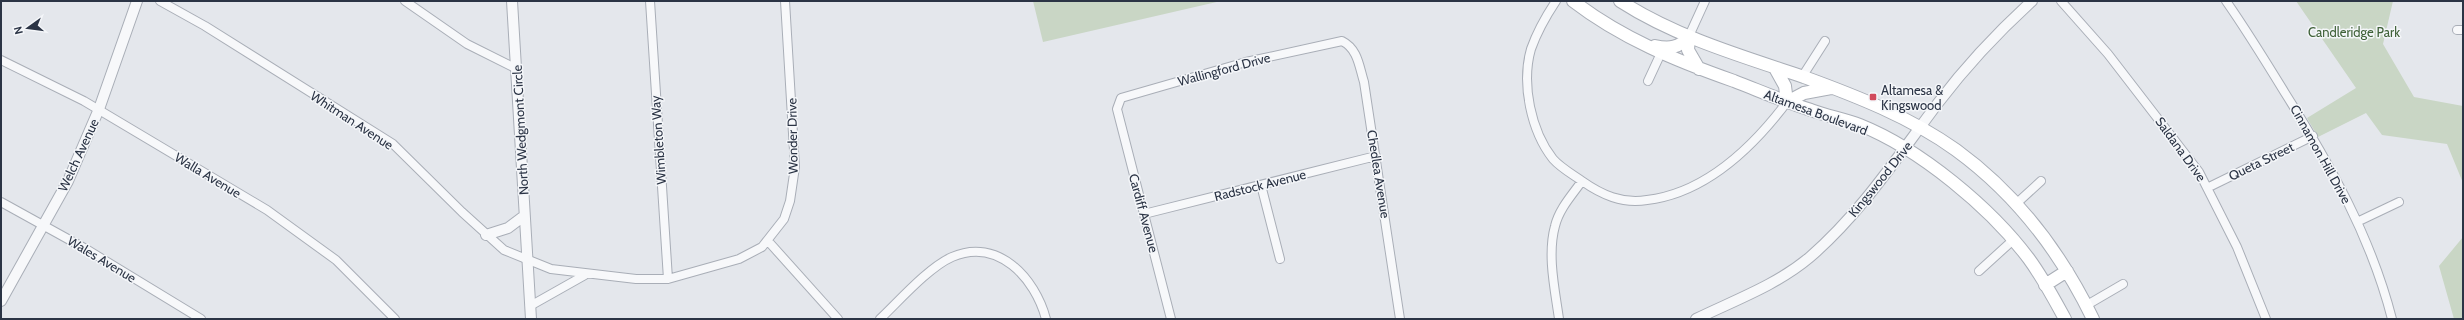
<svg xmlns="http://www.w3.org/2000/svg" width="2464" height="320" viewBox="0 0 2464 320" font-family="Cabin,sans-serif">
  <rect width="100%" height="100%" fill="#e4e7ec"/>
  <path fill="#c9d6c5" d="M1033,1H1221L1043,42Z
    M2296,1H2393L2383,44L2414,97L2463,106V183L2447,144L2382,135L2366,113L2318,137L2307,118L2356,88Z
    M2463,237V319H2454L2439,266Z"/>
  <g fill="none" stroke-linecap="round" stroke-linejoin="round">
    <defs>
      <path id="minor" d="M160,1L205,26L393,144L462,212L504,250L551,269L636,279H668L739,259L762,247L784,219L790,201L795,167L785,1
        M405,1L467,44L517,69
        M650,1L668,279
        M1556,1C1546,16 1537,32 1531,49C1521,84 1531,131 1553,159C1561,168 1572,174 1582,181C1602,195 1622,204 1647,200C1706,193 1753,147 1787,102
        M2061,1L2108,54L2199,172L2237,247L2266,319
        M2226,1C2247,31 2266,62 2285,93C2330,164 2371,237 2392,319
        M2457,30H2463
        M1689,36L1705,1
        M1,60L84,101L267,210L336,260L395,319
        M1802,77L1825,41
        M1648,81L1661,53
        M1261,185L1280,259
        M2209,187L2313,136
        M1,202L86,249L201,319
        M2017,203L2041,181
        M1144,214L1376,156
        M2357,222L2399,202
        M768,241L838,319
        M1979,271L2012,241
        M2087,305L2123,284
        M530,306L585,275
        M880,319C899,301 929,267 952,257C998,237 1035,278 1046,319
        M1171,319L1117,109L1121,98L1246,62L1342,41C1358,49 1359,66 1364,82L1400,319
        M1559,319C1555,290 1547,255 1555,226C1559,209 1572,195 1582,181"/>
      <path id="tertiary" d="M512,1L531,319
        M486,235L508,228L524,216
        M1,301L68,181L99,109L137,1
        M1696,319C1735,300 1777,285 1810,257C1861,213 1898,156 1938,103C1966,66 1998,32 2032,1"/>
      <path id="secondary" d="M1573,1C1621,38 1677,61 1734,81C1760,91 1785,102 1811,110C1827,116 1844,119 1860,125C1920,149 1991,208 2029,259C2043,278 2054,299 2065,319
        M1620,1C1676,37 1741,56 1804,77C1856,96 1910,117 1956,150C2015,193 2061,253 2093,319
        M1689,36L1688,50L1699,69
        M1655,46C1669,49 1680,48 1689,36
        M1775,68L1785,86L1787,102L1804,93L1831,88
        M2045,285L2067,271"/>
    </defs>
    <use href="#minor" stroke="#a9aeb7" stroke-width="10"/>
    <use href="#tertiary" stroke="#a9aeb7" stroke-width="12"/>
    <use href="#secondary" stroke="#a9aeb7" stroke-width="14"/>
    <use href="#minor" stroke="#f7f8fa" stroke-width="8"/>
    <use href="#tertiary" stroke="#f7f8fa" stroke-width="10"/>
    <use href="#secondary" stroke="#fff" stroke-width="12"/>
  </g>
  <rect fill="#d1495b" stroke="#f4f6f9" stroke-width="1.5" x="1869" y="93" width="8" height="8" rx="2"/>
  <g text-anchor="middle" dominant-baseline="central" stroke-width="3" stroke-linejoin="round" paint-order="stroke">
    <g font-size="13" fill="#3f6138" stroke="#f4f6f9">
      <text x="2354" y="32">Candleridge Park</text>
    </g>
    <g font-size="13" fill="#2b3445" stroke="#f4f6f9">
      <text transform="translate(1224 69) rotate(-15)">Wallingford Drive</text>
      <text transform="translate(1816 112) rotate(20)">Altamesa Boulevard</text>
      <text transform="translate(352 120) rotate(33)">Whitman Avenue</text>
      <text transform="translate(520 130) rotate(-93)">North Wedgmont Circle</text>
      <text transform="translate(792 136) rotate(-91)">Wonder Drive</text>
      <text transform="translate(658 140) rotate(-94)">Wimbleton Way</text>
      <text transform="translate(2181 149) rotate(54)">Saldana Drive</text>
      <text transform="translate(2321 154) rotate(61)">Cinnamon Hill Drive</text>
      <text transform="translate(78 155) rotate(-65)">Welch Avenue</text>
      <text transform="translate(2261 161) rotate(-26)">Queta Street</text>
      <text transform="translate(1379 174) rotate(81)">Chedlea Avenue</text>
      <text transform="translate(208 175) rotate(31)">Walla Avenue</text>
      <text transform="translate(1880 179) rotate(-51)">Kingswood Drive</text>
      <text transform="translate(1260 185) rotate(-14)">Radstock Avenue</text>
      <text transform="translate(1144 213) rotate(75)">Cardiff Avenue</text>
      <text transform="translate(102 259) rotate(31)">Wales Avenue</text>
    </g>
    <g font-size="13" fill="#2b3445" stroke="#f4f6f9" text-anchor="start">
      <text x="1881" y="90">Altamesa &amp;<tspan x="1881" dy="15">Kingswood</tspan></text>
    </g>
  </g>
  <rect width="2464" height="320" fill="none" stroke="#2b3445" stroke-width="4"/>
  <g transform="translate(28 28) rotate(256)" stroke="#f4f6f9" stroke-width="3" paint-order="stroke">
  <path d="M0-3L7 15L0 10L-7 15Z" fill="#2b3445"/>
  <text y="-6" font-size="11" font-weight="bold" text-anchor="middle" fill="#2b3445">N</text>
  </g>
</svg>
